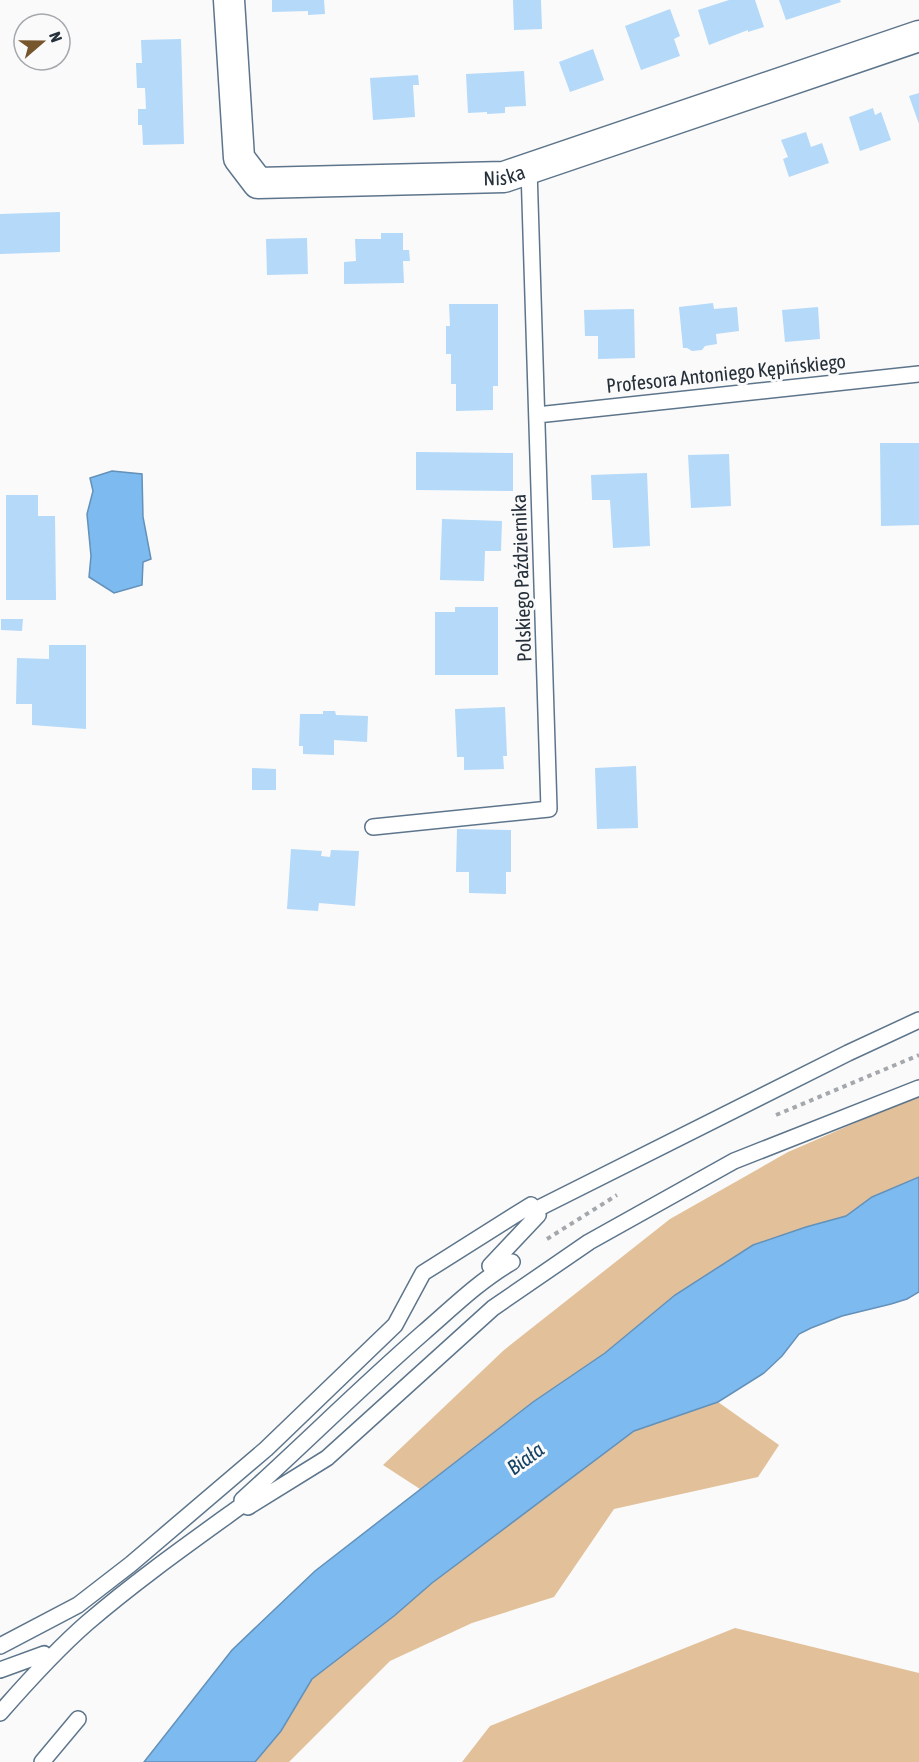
<svg xmlns="http://www.w3.org/2000/svg" width="919" height="1762" viewBox="0 0 919 1762" font-family="'Asap Condensed',sans-serif">
  <rect width="100%" height="100%" fill="#fafafa"/>
  <path fill="#e2c09a" d="M919,1097V1177L872,1197L846,1216L806,1227L753,1245L675,1295L605,1353L533,1402L420,1489L383,1465L504,1350L670,1219L788,1152L894,1106Z
    M718,1402L779,1445L758,1477L614,1509L554,1597L472,1623L390,1661L289,1762H255L281,1731L312,1679L394,1616L432,1583L634,1431Z
    M735,1628L919,1673V1762H462L490,1726Z"/>
  <path fill="#7dbaef" stroke="#6391b9" stroke-width="1.5" d="M112,471L142,474L143,517L151,559L143,562L142,585L114,593L89,577L91,556L87,514L93,491L90,478Z
    M919,1177V1292L907,1299L891,1304L842,1316L811,1328L799,1334L782,1356L764,1373L718,1402L634,1431L432,1583L394,1616L312,1679L281,1731L255,1762H144L232,1650L315,1571L533,1402L605,1353L675,1295L753,1245L806,1227L846,1216L872,1197Z"/>
  <path fill="#b4d9f9" d="M272,0H324L325,14L308,15V11L272,12Z
    M513,0H541L542,29L514,30Z
    M729,0H755L764,27L748,32V30L709,45L698,10Z
    M779,0H840L841,2L786,20Z
    M670,9L680,36L674,39L680,56L641,70L625,26Z
    M181,39L184,144L143,145L142,125H138V109H146L145,88H137L136,63H142L141,40Z
    M593,49L604,80L570,92L559,62Z
    M524,71L526,106L505,107V113L487,114V112L468,113L466,74Z
    M418,75L419,85H413L415,117L373,120L370,78Z
    M919,93V124L909,96Z
    M873,108L875,115L881,112L891,140L860,151L849,117Z
    M806,132L811,147L822,143L829,163L789,177L783,159L788,157L781,140Z
    M60,212V252L0,254V214Z
    M381,233H403V250H409L410,261H403L404,283L344,284V262L356,261L355,239H381Z
    M307,238L308,274L267,275L266,239Z
    M713,303L714,309L737,307L739,331L716,334L717,344L705,346L702,350L692,351L687,348H683L679,307Z
    M449,304H498V386H493V410L456,411V384H451V354H446V326H450Z
    M818,307L820,339L785,342L782,310Z
    M634,309L635,358L598,359V336H585L584,310Z
    M880,443H919V525L881,526Z
    M416,452L513,453V491L416,490Z
    M729,454L731,506L691,508L688,455Z
    M647,473L650,546L613,548L610,500H592L591,475Z
    M6,495H38V516H55L56,600H6Z
    M442,519L502,521L501,551H485L484,581L440,580Z
    M455,607H498V675H435V612H455Z
    M1,619H23L22,631L1,630Z
    M49,645H86V729L32,725V704H16L17,658L49,659Z
    M505,707L507,756H503L504,769L464,770V757H457L455,709Z
    M323,711H335L336,715L368,716L367,742L334,740V755L303,754V746H299L300,714H323Z
    M636,766L638,828L597,829L595,768Z
    M252,768L276,769V790H252Z
    M457,829L511,830V872H506V894L469,893V872H456Z
    M291,849L322,851L321,856L330,857L331,850L359,851L355,906L319,903L318,911L287,909Z"/>
  <g fill="none" stroke-linecap="round" stroke-linejoin="round">
    <defs>
      <path id="lane" d="M537,415L919,374
        M373,827L549,809L529,169
        M496,1272L490,1266L538,1215L535,1210
        M245,1503L248,1507L327,1458L493,1308L589,1242L734,1161L919,1088
        M0,1646L78,1605L131,1564L266,1449L395,1325L423,1273L531,1205L535,1210L848,1053L919,1020
        M0,1670L44,1654L48,1659
        M0,1713C28,1681 55,1651 87,1623C137,1580 191,1542 245,1503L242,1500C303,1445 361,1387 423,1333C452,1308 479,1281 512,1262
        M42,1762L78,1719"/>
      <g id="street">
        <path id="s1" d="M229,0L239,158L258,183L504,177L919,36"/>
      </g>
    </defs>
    <use href="#lane" stroke="#5d758b" stroke-width="18"/>
    <use href="#street" stroke="#5d758b" stroke-width="33"/>
    <path stroke="#a4a8ac" stroke-width="4" stroke-dasharray="4.5 4.5" stroke-linecap="butt" d="M776,1115L919,1055
      M547,1239L617,1195"/>
    <use href="#lane" stroke="#fff" stroke-width="15"/>
    <use href="#street" stroke="#fff" stroke-width="30"/>
  </g>
  <g text-anchor="middle" dominant-baseline="central" stroke-width="6" stroke-linejoin="round" paint-order="stroke">
    <g font-size="20" fill="#26303a" stroke="#fafafa">
      <text stroke="none"><textPath href="#s1" startOffset="436">Niska</textPath></text>
      <text transform="translate(726 373) rotate(-6)">Profesora Antoniego Kępińskiego</text>
      <text transform="translate(521 578) rotate(-92)">Polskiego Października</text>
    </g>
    <g font-size="21" font-style="italic" fill="#154265" stroke="#fafafa">
      <text transform="translate(525 1458) rotate(-36)">Biała</text>
    </g>
  </g>
  <g transform="translate(42 42) rotate(70)"><circle r="28" fill="#fafafa" stroke="#a5a9ad" stroke-width="1.5"/>
  <path d="M0-4.5L10 22L0 15L-10 22Z" fill="#77562d"/>
  <text y="-9" font-size="16" font-weight="bold" text-anchor="middle" fill="#26303a">N</text>
  </g>
</svg>
